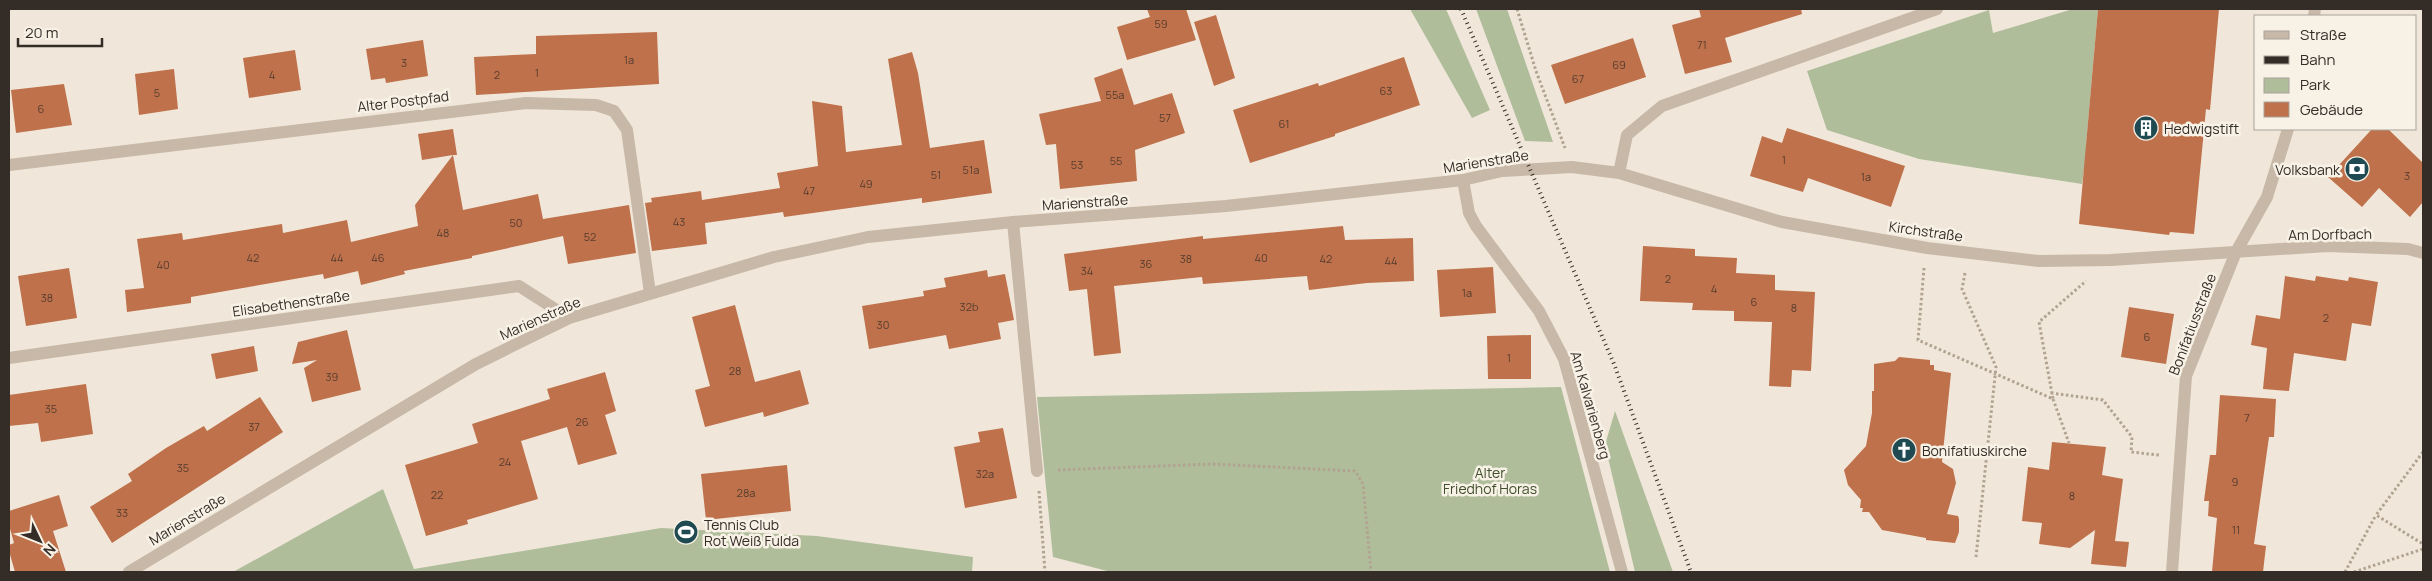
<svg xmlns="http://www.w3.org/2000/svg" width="2432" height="581" viewBox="0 0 2432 581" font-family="Manrope,sans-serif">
  <rect width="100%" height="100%" fill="#f0e7da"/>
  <path fill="#afbd9b" d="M1410,9H1446L1490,110L1472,118Z
    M1476,9H1507L1553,142L1525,141Z
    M2073,9H2098L2086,145L2146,151L2143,176L2084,170L2082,184L1919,159L1827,130L1807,71L1989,10L1993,33Z
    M1561,387L1610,572H1111L1053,557L1037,397Z
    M1615,411L1673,572H1635L1605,445Z
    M383,489L414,569L661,528L817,536L973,557L972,572H233Z"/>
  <path fill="#be714a" d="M1147,9H1186L1196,40L1127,60L1117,27L1150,17Z
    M1699,9H1801L1802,14L1725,38L1732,62L1685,74L1672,25L1701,17Z
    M2098,9H2219L2210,110L2206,109L2194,234L2170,232L2169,235L2079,224Z
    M1216,15L1235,78L1214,86L1194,22Z
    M657,32L659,84L476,95L474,57L536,54V36Z
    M1633,38L1646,77L1565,104L1551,65Z
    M423,40L428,76L386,83L385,78L371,80L366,49Z
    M295,50L301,90L249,98L243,58Z
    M912,52L918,73L930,148L984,140L992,193L922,203V198L784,217L783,212L705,223L707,244L652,251L645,203L652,202L651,198L701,191L702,200L780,188L777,173L818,166L812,101L842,106L846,152L902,145L888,59Z
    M1404,57L1420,105L1335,134V136L1250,163L1233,110L1318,83L1319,86Z
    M1122,68L1134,105L1172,93L1185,133L1135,150L1137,181L1060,189L1056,144L1046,145L1039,114L1101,101L1094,78Z
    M174,69L178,109L139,115L135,74Z
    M64,84L72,125L16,133L11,90Z
    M1787,128L1905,166L1891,207L1808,178L1803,192L1750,176L1762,136L1782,143Z
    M453,129L457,155H453L463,210L538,194L543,219L629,205L636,253L568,264L563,236L472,256V258L404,271L405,274L361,285L358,271L324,279L323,274L191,297V303L127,312L125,290L144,288L137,239L182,233L183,240L282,224L283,233L347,220L351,242L418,226L415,205L453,155L422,160L418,134Z
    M2372,129H2388L2423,163V202L2410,217L2379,188L2362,207L2328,177Z
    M1343,226L1345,240L1413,238L1414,281L1367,283L1309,290L1307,276L1203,284L1202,277L1114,286L1121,353L1094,356L1087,289L1069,291L1064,254L1203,236V239Z
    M1643,246L1695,249V256L1737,258L1736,273L1775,275V290L1815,292L1811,371L1792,370L1791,387L1769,386L1772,322L1734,321V311L1692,310L1693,303L1640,301Z
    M1493,267L1496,313L1440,317L1437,270Z
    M69,268L77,318L26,326L18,276Z
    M987,270L988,277L1005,274L1014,320L998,323L1001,339L949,349L946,335L869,349L862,306L924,296L923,291L946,287L944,278Z
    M2285,276L2315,281L2316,276L2348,281L2349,277L2378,282L2371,326L2352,323L2346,361L2294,353L2289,391L2263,389L2267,348L2251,345L2256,315L2280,319Z
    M735,305L755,382L800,370L809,404L764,417L763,412L705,427L695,390L710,386L692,317Z
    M2129,307L2174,314L2166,364L2121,357Z
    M347,330L361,390L312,402L304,368L317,360L292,364L298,342Z
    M1531,335V379H1488L1487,336Z
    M254,346L258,371L216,379L211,354Z
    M1899,357L1930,360V365H1934V370L1951,373L1942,462L1953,469L1956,483L1947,514L1958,516L1959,519V532L1955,543L1926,540V538L1882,530L1869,512H1862L1863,508H1860L1861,500L1848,485L1844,470L1866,446L1872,413V391H1874V364L1895,361Z
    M605,372L616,411L605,415L617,454L578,465L567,427L521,441L538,499L467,520L468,524L426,536L405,465L478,443L472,424L550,399L547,389Z
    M86,384L93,434L41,442L38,423L9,426V395Z
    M2220,395L2276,399L2274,437H2269L2254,544L2266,546L2263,572H2212L2217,518L2208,516L2209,501H2204L2210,455H2216Z
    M260,397L283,432L112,543L90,507L132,481L128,474L166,448L204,426L207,431Z
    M1003,428L1017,498L965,508L954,447L980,442L978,432Z
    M2052,442L2106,447L2102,475L2123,479L2115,541L2129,542L2126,567L2091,564L2095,530L2070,548L2039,544L2042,523L2022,521L2028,467L2049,470Z
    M787,465L791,511L706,520L701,474Z
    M59,495L68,526L53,531L66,572H15L9,551V545L14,543L9,525V511Z"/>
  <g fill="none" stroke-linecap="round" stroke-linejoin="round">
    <path stroke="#b2a391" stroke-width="3" stroke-dasharray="2.5 2.5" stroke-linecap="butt" d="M1517,9L1536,71L1565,148
      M1924,268L1918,340L2053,399L2039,322L2086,281
      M1965,273L1962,289L1996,367L1976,557
      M2051,393L2103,400L2132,437L2131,452L2159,455
      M2053,399L2069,443
      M2423,452L2376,515L2423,544
      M1058,470L1212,464L1355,471L1363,484L1371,572
      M1039,491L1045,572
      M2345,572L2376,515
      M2354,572L2423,549"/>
    <path stroke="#c7b8a7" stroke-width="12" d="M2314,16L2315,9
      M9,165L526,103L596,105L614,111L627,130L650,293
      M1619,173L1627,135L1662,106L1937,9
      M1463,180L1469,213L1476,226L1539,311L1564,359L1622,572
      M1013,222L1037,471
      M9,358L519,286L569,318
      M129,572L476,364L569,318L774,257L868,237L1013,222L1226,206L1463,180L1502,171L1572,167L1619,173L1782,222L1927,248L2039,261L2111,260L2328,246L2408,249L2423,253
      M2172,572L2186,376L2236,252L2267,197L2288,129"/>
    <path stroke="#342c27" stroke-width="4" stroke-dasharray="1 4" stroke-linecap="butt" d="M1461,9L1614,364L1691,572"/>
  </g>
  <defs>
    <symbol id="building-disc" viewBox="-11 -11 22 22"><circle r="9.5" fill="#204a52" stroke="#f8f1e6"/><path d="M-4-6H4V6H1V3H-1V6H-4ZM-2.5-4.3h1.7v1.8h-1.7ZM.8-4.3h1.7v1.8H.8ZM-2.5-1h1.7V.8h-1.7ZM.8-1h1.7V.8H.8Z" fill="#fff"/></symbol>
    <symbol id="bank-disc" viewBox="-11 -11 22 22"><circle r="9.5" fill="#204a52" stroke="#f8f1e6"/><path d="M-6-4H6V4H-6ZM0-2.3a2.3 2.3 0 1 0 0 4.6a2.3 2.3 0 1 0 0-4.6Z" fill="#fff"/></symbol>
    <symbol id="church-disc" viewBox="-11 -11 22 22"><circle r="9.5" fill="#204a52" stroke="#f8f1e6"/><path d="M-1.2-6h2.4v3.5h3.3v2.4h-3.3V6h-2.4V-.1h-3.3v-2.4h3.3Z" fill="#fff"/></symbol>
    <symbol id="stadium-disc" viewBox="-11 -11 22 22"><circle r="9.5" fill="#204a52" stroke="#f8f1e6"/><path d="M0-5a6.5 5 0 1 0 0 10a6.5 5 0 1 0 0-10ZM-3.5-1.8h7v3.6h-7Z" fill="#fff"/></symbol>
  </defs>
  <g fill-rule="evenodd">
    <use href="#building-disc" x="2132" y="114" width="28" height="28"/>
    <use href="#bank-disc" x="2343" y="155" width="28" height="28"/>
    <use href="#church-disc" x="1890" y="436" width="28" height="28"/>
    <use href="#stadium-disc" x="672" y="518" width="28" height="28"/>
  </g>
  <g text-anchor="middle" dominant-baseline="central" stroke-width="5" stroke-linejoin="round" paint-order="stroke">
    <g font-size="11" fill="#563d30">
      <text x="1161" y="23">59</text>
      <text x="1702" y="44">71</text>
      <text x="629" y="59">1a</text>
      <text x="404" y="62">3</text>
      <text x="1619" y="64">69</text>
      <text x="537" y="72">1</text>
      <text x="272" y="74">4</text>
      <text x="497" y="74">2</text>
      <text x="1578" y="78">67</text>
      <text x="1386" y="90">63</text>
      <text x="157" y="92">5</text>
      <text x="1115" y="94">55a</text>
      <text x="41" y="108">6</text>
      <text x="1165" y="117">57</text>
      <text x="1284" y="123">61</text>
      <text x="1784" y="159">1</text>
      <text x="1116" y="160">55</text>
      <text x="1077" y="164">53</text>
      <text x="971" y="169">51a</text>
      <text x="936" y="174">51</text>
      <text x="2407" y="175">3</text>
      <text x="1866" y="176">1a</text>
      <text x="866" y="183">49</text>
      <text x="809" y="190">47</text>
      <text x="679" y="221">43</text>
      <text x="516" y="222">50</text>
      <text x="443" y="232">48</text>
      <text x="590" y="236">52</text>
      <text x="253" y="257">42</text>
      <text x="337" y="257">44</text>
      <text x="378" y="257">46</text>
      <text x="1261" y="257">40</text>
      <text x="1186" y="258">38</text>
      <text x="1326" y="258">42</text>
      <text x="1391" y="260">44</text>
      <text x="1146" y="263">36</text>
      <text x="163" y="264">40</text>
      <text x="1087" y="270">34</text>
      <text x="1668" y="278">2</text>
      <text x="1714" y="288">4</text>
      <text x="1467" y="292">1a</text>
      <text x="47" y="297">38</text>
      <text x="1754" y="301">6</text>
      <text x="969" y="306">32b</text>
      <text x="1794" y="307">8</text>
      <text x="2326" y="317">2</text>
      <text x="883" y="324">30</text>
      <text x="2147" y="336">6</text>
      <text x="1509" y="357">1</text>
      <text x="735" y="370">28</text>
      <text x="332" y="376">39</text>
      <text x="51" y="408">35</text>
      <text x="2247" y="417">7</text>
      <text x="582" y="421">26</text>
      <text x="254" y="426">37</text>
      <text x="505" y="461">24</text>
      <text x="183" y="467">35</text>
      <text x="985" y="473">32a</text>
      <text x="2235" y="481">9</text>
      <text x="746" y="492">28a</text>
      <text x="437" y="494">22</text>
      <text x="2072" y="495">8</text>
      <text x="122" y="512">33</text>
      <text x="2236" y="529">11</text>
    </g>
    <g font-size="14" fill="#342c27" stroke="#f8f1e6">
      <text transform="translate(403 101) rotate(-7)">Alter Postpfad</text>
      <text transform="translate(1486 161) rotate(-9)">Marienstraße</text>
      <text transform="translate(1085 202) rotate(-4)">Marienstraße</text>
      <text transform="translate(1926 231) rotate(8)">Kirchstraße</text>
      <text transform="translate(2330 234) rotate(-1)">Am Dorfbach</text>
      <text transform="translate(291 303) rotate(-8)">Elisabethenstraße</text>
      <text transform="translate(540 318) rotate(-24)">Marienstraße</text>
      <text transform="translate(2192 324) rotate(-69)">Bonifatiusstraße</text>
      <text transform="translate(1591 405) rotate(74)">Am Kalvarienberg</text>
      <text transform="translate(187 519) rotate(-31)">Marienstraße</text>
    </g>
    <g font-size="14" fill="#342c27" stroke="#f8f1e6" text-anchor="start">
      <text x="2164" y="128">Hedwigstift</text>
      <text x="2340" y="169" text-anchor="end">Volksbank</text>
      <text x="1922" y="450">Bonifatiuskirche</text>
      <text x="704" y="524">Tennis Club<tspan x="704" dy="16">Rot Weiß Fulda</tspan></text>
    </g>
    <g font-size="14" fill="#40502d" stroke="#f8f1e6">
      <text x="1490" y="472">Alter<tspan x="1490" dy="16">Friedhof Horas</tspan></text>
    </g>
  </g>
  <rect width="2432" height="581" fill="none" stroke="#342c27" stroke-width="20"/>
  <rect x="2254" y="15" width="162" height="115" fill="#f8f1e6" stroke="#aaa29a"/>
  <rect x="2264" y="31" width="25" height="8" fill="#c7b8a7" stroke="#aaa29a"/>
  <text x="2300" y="40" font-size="15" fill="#342c27">Straße</text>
  <rect x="2264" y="56" width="25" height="8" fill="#342c27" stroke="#aaa29a"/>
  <text x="2300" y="65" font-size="15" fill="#342c27">Bahn</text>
  <rect x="2264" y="78" width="25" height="15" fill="#afbd9b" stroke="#aaa29a"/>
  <text x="2300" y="90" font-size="15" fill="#342c27">Park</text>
  <rect x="2264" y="102" width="25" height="15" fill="#be714a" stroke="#aaa29a"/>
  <text x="2300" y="115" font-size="15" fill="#342c27">Gebäude</text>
  <g transform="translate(40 541) rotate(133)" stroke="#f8f1e6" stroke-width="4" paint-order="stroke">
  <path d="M0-4L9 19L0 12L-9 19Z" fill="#342c27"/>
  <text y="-8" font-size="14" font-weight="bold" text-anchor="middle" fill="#342c27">N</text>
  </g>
  <path d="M18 38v8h84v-8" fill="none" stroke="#342c27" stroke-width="2.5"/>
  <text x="25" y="38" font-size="15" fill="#342c27" stroke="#f8f1e6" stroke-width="4" paint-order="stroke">20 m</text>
</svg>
